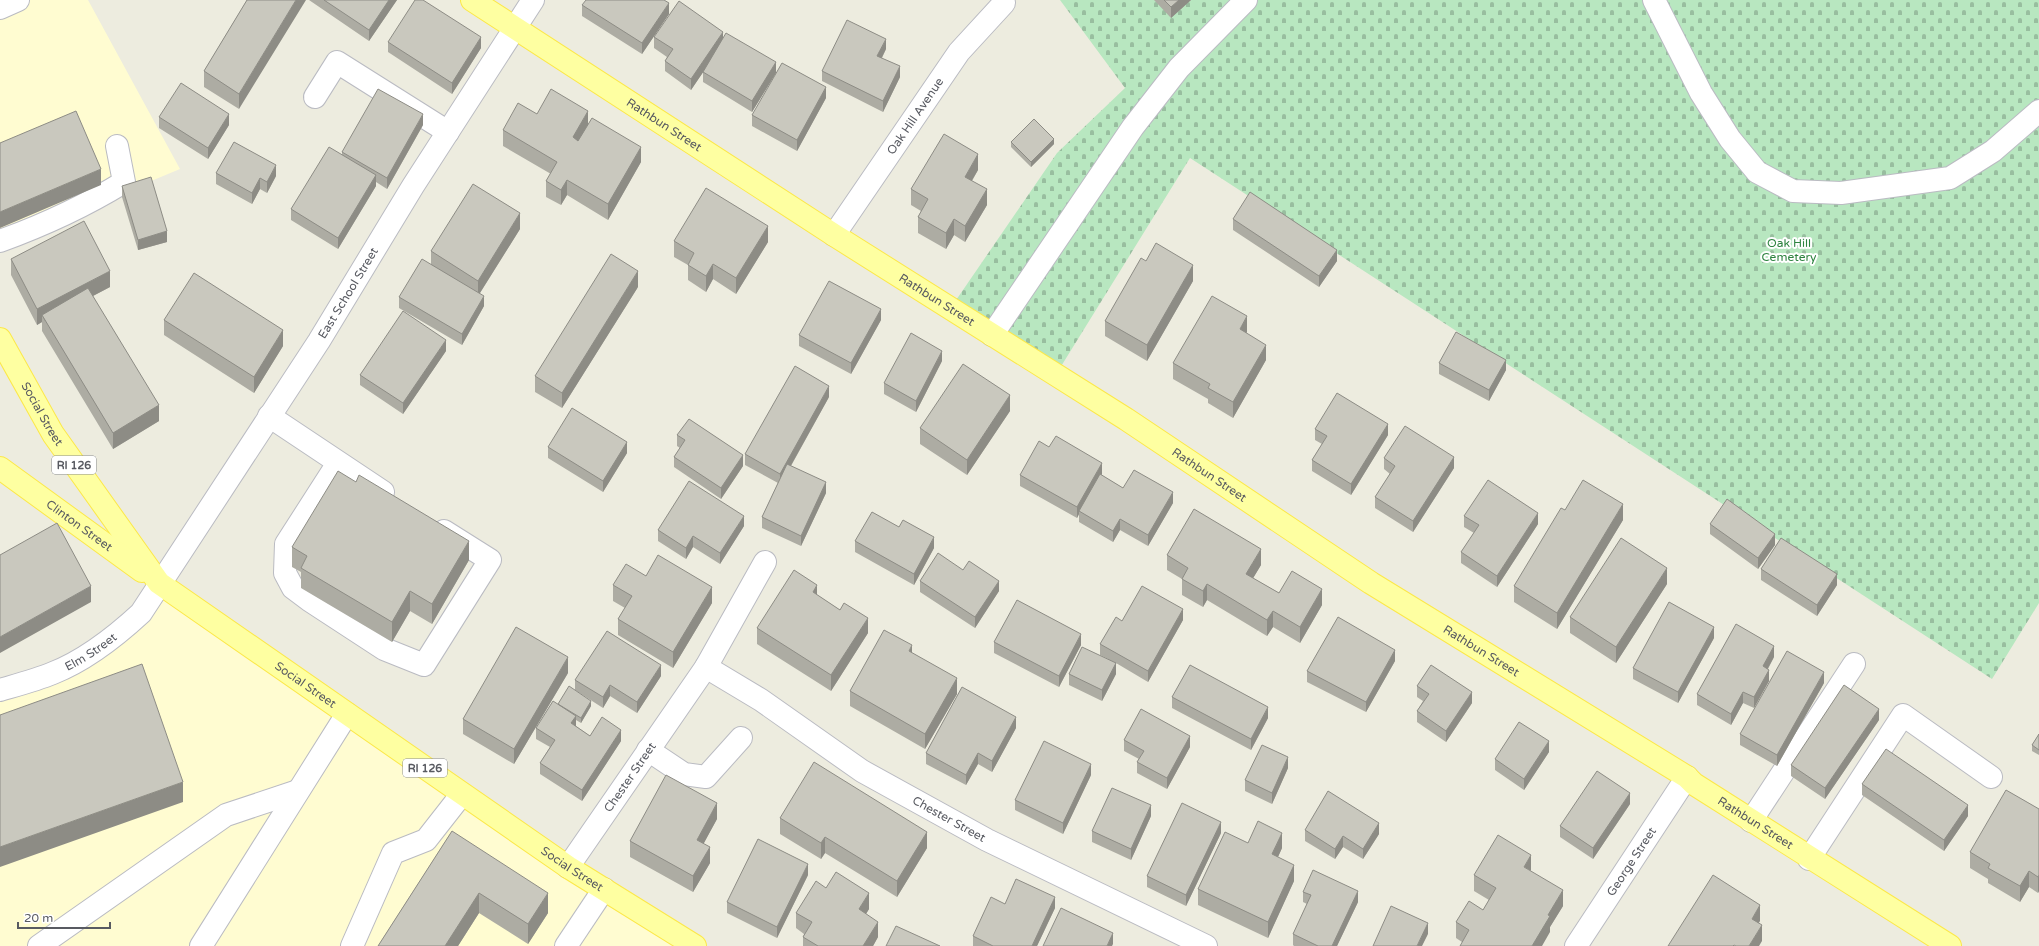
<svg xmlns="http://www.w3.org/2000/svg" width="2039" height="946" viewBox="0 0 2039 946" font-family="'Varela Round',sans-serif">
  <defs>
    <pattern id="cemetery-stones" width="16" height="16" patternUnits="userSpaceOnUse"><rect width="16" height="16" fill="#b8e7c0"/><path d="M2 7V4a2 2 0 0 1 4 0v3zM10 15v-3a2 2 0 0 1 4 0v3z" fill="#98be9f"/></pattern>
  </defs>
  <rect width="100%" height="100%" fill="#edecdf"/>
  <path fill="#fffcd1" d="M0,0H88L180,169L0,244Z
    M161,588L697,946H0V685L56,668Z"/>
  <path fill="url(#cemetery-stones)" d="M1060,0H2039V603L1992,679L1190,158L1060,368L952,306L1057,153L1125,88Z"/>
  <g fill="none" stroke-linecap="round" stroke-linejoin="round">
    <defs>
      <g id="minor">
        <path d="M1654,0L1701,93L1730,139L1757,172L1793,191L1841,193L1950,178L1993,151L2039,111"/>
        <path d="M0,8L18,0"/>
        <path d="M315,97L337,62L448,132"/>
        <path id="s1" d="M834,235L959,52L1004,3"/>
        <path d="M0,241C44,225 85,206 124,182L117,146"/>
        <path d="M992,335L1133,127L1179,68L1246,0"/>
        <path d="M269,416L383,492"/>
        <path d="M338,463L286,544L285,573L293,588L309,600L384,649L424,665L490,560L444,531"/>
        <path id="s2" d="M706,667L761,700L862,771L987,840L1206,946"/>
        <path id="s3" d="M0,690C17,685 36,680 53,673C86,660 115,637 141,613L319,341L413,186L533,0"/>
        <path d="M648,750L684,774L706,777L741,738"/>
        <path d="M1751,821L1854,664"/>
        <path d="M1809,859L1903,715L1991,777"/>
        <path id="s4" d="M568,867L706,667L765,562"/>
        <path d="M39,946L226,815L298,791"/>
        <path d="M201,946L347,714"/>
        <path d="M352,946L393,853L426,840L462,794"/>
        <path d="M566,946L604,889"/>
        <path id="s5" d="M1576,946L1687,777"/>
      </g>
      <g id="major">
        <path id="s6" d="M472,0L834,235L1126,419L1371,583L1687,777L1694,784L1950,946"/>
        <path id="s7" d="M0,339L53,434L159,583L568,867L695,946"/>
        <path id="s8" d="M0,468L142,571"/>
      </g>
    </defs>
    <use href="#minor" stroke="#babbc2" stroke-width="24"/>
    <use href="#major" stroke="#fce849" stroke-width="24"/>
    <use href="#minor" stroke="#fff" stroke-width="22"/>
    <use href="#major" stroke="#feffa1" stroke-width="22"/>
  </g>
  <path fill="#adaca3" d="M247,0L239,109L204,87V71Z
    M309,0H397L369,41Z
    M1154,0H1191L1171,18Z
    M582,5L669,14L642,54L582,16Z
    M654,37H723L776,73L752,112L703,82V72L691,90L665,71V61L667,57L654,48Z
    M388,42L481,48L452,94L388,52Z
    M886,49L882,58L900,77L883,112L822,81V71Z
    M826,98L797,151L752,126V115Z
    M537,114L588,123L641,162L608,220L567,195L561,205L546,197V181L551,174L503,146V130Z
    M159,117L229,125L208,159L159,128Z
    M423,125L387,189L376,182V186L338,249L291,220V209L342,155V152Z
    M1011,142L1054,144L1031,167L1011,147Z
    M978,170L972,181L987,205L965,242L954,235L946,249L918,233V217L921,211L911,205V189Z
    M216,173L276,176L267,193L260,189L252,204L216,184Z
    M122,186L167,242L138,250L122,197Z
    M1233,219L1337,261L1319,287L1233,230Z
    M520,229L480,293L484,306L462,345L399,308V297L431,264V251Z
    M674,241L768,242L736,294L713,279L706,292L688,280V265L674,257Z
    M11,259L110,287L93,296L159,421L113,449L42,331V322L37,325L11,275Z
    M1146,261L1193,281L1147,361L1105,336V321Z
    M638,287L562,408L535,392V376Z
    M164,320L283,346L254,393L164,335Z
    M881,320L851,374L799,346V335Z
    M1247,332L1246,333L1266,360L1233,418L1208,403V399L1173,379V363Z
    M446,351L403,414L360,385V375Z
    M942,361L916,412L884,394V383Z
    M1439,363L1506,370L1489,401L1439,374Z
    M829,397L791,466L826,493L801,546L762,528V517L778,483L745,465V454Z
    M1010,411L967,475L920,444V428Z
    M1315,429L1388,435L1351,495L1312,471V460L1322,444L1315,440Z
    M677,435L743,466L721,499L674,467V457L680,448L677,446Z
    M548,447L627,453L603,492L548,458Z
    M1049,447L1102,474L1101,475L1123,488L1173,503L1148,546L1120,530L1113,542L1079,522V514L1077,518L1020,486V475Z
    M1384,458L1454,468L1413,532L1375,508V497L1390,474L1384,469Z
    M1565,510L1623,520L1557,629L1514,602V586Z
    M1464,516L1538,524L1497,587L1461,563V552L1474,533L1464,527Z
    M1710,524L1775,545L1758,569L1710,534Z
    M744,526L720,564L693,547L686,559L658,541V530Z
    M855,541L934,548L914,585L855,552Z
    M292,547L469,560L432,624L410,611L392,642L301,588V572L292,567Z
    M1167,555L1261,565L1253,578L1279,593L1322,605L1300,643L1273,627L1267,636L1207,600L1203,607L1182,595V579L1167,570Z
    M1761,569L1837,585L1817,616L1761,580Z
    M963,570L999,591L975,628L920,592V581Z
    M1667,584L1616,663L1570,633V617Z
    M613,585L712,603L673,668L618,635V619L625,608L613,601Z
    M817,595L840,610L868,633L831,691L757,644V628Z
    M1183,620L1148,682L1116,663V674L1102,701L1069,685V674L1108,659L1100,655V644L1122,621Z
    M1714,638L1678,703L1633,679V668Z
    M994,642L1081,645L1059,687L994,653Z
    M1774,657L1768,669L1769,681L1754,708L1743,703L1731,725L1697,705V694Z
    M1395,661L1366,712L1307,682V671Z
    M568,673L514,764L463,734V719Z
    M661,676L637,713L610,696L603,708L575,690V680Z
    M1824,683L1777,766L1740,745V734Z
    M1417,686L1472,703L1446,742L1417,722V711L1423,701L1417,697Z
    M850,691L957,694L925,749L850,706Z
    M1172,697L1268,718L1251,750L1172,708Z
    M558,704L591,706L581,723L576,720V726L590,736L621,741L582,801L540,774V763L550,747L536,739V728Z
    M1879,720L1825,799L1791,776V765Z
    M1016,728L992,772L978,764L966,785L926,764V753Z
    M2039,734V755L2032,751V745Z
    M1124,740L1190,747L1167,789L1137,773V762L1139,759L1124,751Z
    M1549,752L1524,790L1495,770V759Z
    M1288,768L1272,804L1245,791V780Z
    M1091,775L1063,834L1015,810V800Z
    M1862,784L1968,816L1944,851L1862,795Z
    M1630,804L1593,859L1560,837V826Z
    M2039,809V891L2038,893L2029,887L2020,902L1988,883V879L1970,868V852Z
    M1151,816L1131,860L1092,842V831Z
    M780,818L927,848L897,897L825,853L821,859L780,834Z
    M717,819L703,844L710,863L693,892L630,857V841Z
    M1305,830L1379,834L1363,859L1343,847L1335,859L1305,841Z
    M452,831L548,913L528,944L479,913L458,946H378Z
    M1221,833L1186,906L1147,887V876Z
    M1248,843L1282,848L1278,857L1294,881L1268,938L1198,905V889Z
    M1531,871L1563,906L1550,927V932L1462,942L1456,938V922L1483,910L1489,900L1474,891V875Z
    M808,875L777,938L727,913V902Z
    M826,888L869,909L866,914L878,937L873,946H803V937L804,934L796,928V913Z
    M1303,892L1358,902L1337,946H1294L1293,945V934L1307,904L1303,902Z
    M1005,904L1055,908L1037,946H973V936Z"/>
  <path fill="#8d8c85" d="M296,0H306L239,109V94Z
    M389,0H397L369,41V30Z
    M1179,0H1191L1171,18V7Z
    M669,3V14L642,54V43Z
    M723,32V43L691,90V79Z
    M481,37V48L452,94V83Z
    M886,39V49L877,67V56Z
    M776,62V73L752,112V101Z
    M900,66V77L883,112V101Z
    M826,87V98L797,151V140Z
    M588,111V127L573,153V137Z
    M229,114V125L208,159V148Z
    M423,114V125L387,189V178Z
    M1054,139V144L1031,167V162Z
    M641,147V162L608,220V204Z
    M978,154V170L965,192V177Z
    M276,165V176L267,193V182Z
    M101,169V185L0,228V212Z
    M376,175V186L338,249V238Z
    M260,178V189L252,204V193Z
    M567,180V195L561,205V190Z
    M987,189V205L965,242V226Z
    M520,213V229L478,296V281Z
    M954,219V235L946,249V233Z
    M768,226V242L736,294V278Z
    M167,231V242L138,250V240Z
    M1337,250V261L1319,287V276Z
    M713,264V279L706,292V276Z
    M1193,265V281L1147,361V345Z
    M110,271V287L45,321L42,315V322L37,325V309Z
    M638,271V287L562,408V393Z
    M484,296V306L462,345V334Z
    M881,309V320L851,374V363Z
    M1247,316V332L1240,344V329Z
    M283,330V346L254,393V377Z
    M446,340V351L403,414V403Z
    M1266,345V360L1233,418V402Z
    M942,351V361L916,412V401Z
    M1506,360V370L1489,401V390Z
    M829,386V397L780,485V474Z
    M1010,395V411L967,475V460Z
    M159,405V421L113,449V433Z
    M1388,424V435L1351,495V484Z
    M627,442V453L603,492V481Z
    M743,455V466L721,499V488Z
    M1454,457V468L1413,532V521Z
    M1102,463V474L1080,512L1079,511V514L1077,518V507Z
    M826,482V493L801,546V536Z
    M1173,492V503L1148,546V535Z
    M1623,504V520L1557,629V613Z
    M1538,513V524L1497,587V576Z
    M744,516V526L720,564V553Z
    M1120,519V530L1113,542V531Z
    M1775,534V545L1758,569V558Z
    M693,536V547L686,559V548Z
    M934,537V548L914,585V574Z
    M469,541V560L432,624V604Z
    M1261,549V565L1246,590V574Z
    M1667,568V584L1616,663V647Z
    M1837,574V585L1817,616V605Z
    M999,581V591L975,628V617Z
    M1207,584V600L1203,607V591Z
    M817,585V601L813,592Z
    M91,586V602L0,653V637Z
    M712,587V603L673,668V652Z
    M1322,589V605L1300,643V627Z
    M410,591V611L392,642V622Z
    M1183,609V620L1148,682V671Z
    M1273,611V627L1267,636V620Z
    M868,618V633L831,691V675Z
    M1714,627V638L1678,703V692Z
    M1081,634V645L1059,687V676Z
    M912,645V661L909,651Z
    M1774,646V657L1763,677V666Z
    M1395,650V661L1366,712V702Z
    M568,657V673L514,764V749Z
    M1116,663V674L1102,701V690Z
    M661,665V676L637,713V702Z
    M1769,670V681L1754,708V697Z
    M1824,672V683L1777,766V755Z
    M957,678V694L925,749V734Z
    M610,685V696L603,708V697Z
    M1472,692V703L1446,742V731Z
    M1743,692V703L1731,725V714Z
    M591,701V706L581,723V718Z
    M1268,707V718L1251,750V739Z
    M1879,709V720L1825,799V788Z
    M576,716V727L571,723Z
    M1016,717V728L992,772V761Z
    M621,730V741L582,801V790Z
    M1190,736V747L1167,789V778Z
    M1549,741V752L1524,790V779Z
    M978,753V764L966,785V775Z
    M1288,757V768L1272,804V793Z
    M1091,764V775L1063,834V823Z
    M183,782V802L0,867V847Z
    M1630,793V804L1593,859V848Z
    M717,803V819L697,856V840Z
    M1151,805V816L1131,860V849Z
    M1968,805V816L1944,851V840Z
    M1221,822V833L1186,906V895Z
    M1379,823V834L1363,859V849Z
    M927,832V848L897,897V881Z
    M1282,833V848L1272,870V854Z
    M1343,836V847L1335,859V849Z
    M825,837V853L821,859V843Z
    M710,847V863L693,892V876Z
    M1531,855V871L1524,867Z
    M808,864V875L777,938V927Z
    M1294,865V881L1268,938V922Z
    M2029,871V887L2020,902V886Z
    M2039,875V891L2038,893V877Z
    M1563,890V906L1550,927V932L1542,946H1532L1548,915Z
    M1358,891V902L1337,946H1332Z
    M479,893V913L458,946H445Z
    M548,893V913L528,944V924Z
    M869,893V909L859,925V909Z
    M1055,897V908L1037,946H1032Z
    M1760,905V921L1752,935V919Z
    M878,922V937L873,946H863Z
    M1428,923V934L1422,946H1417Z
    M1762,925V941L1759,946H1749Z
    M1113,933V944L1112,946H1107Z"/>
  <path fill="#c9c8be" stroke="#8d8c85" d="M247,0H296L239,94L204,71Z
    M324,0H389L369,30Z
    M415,0H423L481,37L452,83L388,42Z
    M586,0H664L669,3L642,43L582,5Z
    M1164,0H1179L1171,7Z
    M679,1L723,32L691,79L665,61L673,49L654,37Z
    M847,20L886,39L877,56L900,66L883,101L822,71Z
    M726,33L776,62L752,101L703,72Z
    M782,63L826,87L797,140L752,115Z
    M181,83L229,114L208,148L159,117Z
    M378,89L423,114L387,178L342,152Z
    M551,89L588,111L573,137L578,141L592,118L641,147L608,204L567,180L561,190L546,181L557,162L503,130L518,103L537,114Z
    M76,111L101,169L0,212V143Z
    M1034,119L1054,139L1031,162L1011,142Z
    M944,134L978,154L965,177L987,189L965,226L954,219L946,233L918,217L928,199L911,189Z
    M234,142L276,165L267,182L260,178L252,193L216,173Z
    M329,147L376,175L338,238L291,209Z
    M151,177L167,231L138,240L122,186Z
    M473,184L520,213L478,281L431,251Z
    M706,188L768,226L736,278L713,264L706,276L688,265L694,253L674,241Z
    M1250,192L1337,250L1319,276L1233,219Z
    M84,221L110,271L37,309L11,259Z
    M1156,243L1193,265L1147,345L1105,321L1141,258L1146,261Z
    M611,254L638,271L562,393L535,376Z
    M422,259L484,296L462,334L399,297Z
    M194,273L283,330L254,377L164,320Z
    M829,281L881,309L851,363L799,335Z
    M88,288L159,405L113,433L42,315Z
    M1212,296L1247,316L1240,329L1266,345L1233,402L1208,388L1210,384L1173,363Z
    M403,311L446,340L403,403L360,375Z
    M1456,332L1506,360L1489,390L1439,363Z
    M911,333L942,351L916,401L884,383Z
    M963,364L1010,395L967,460L920,428Z
    M795,366L829,386L780,474L745,454Z
    M1337,393L1388,424L1351,484L1312,460L1327,436L1315,429Z
    M572,408L627,442L603,481L548,447Z
    M689,419L743,455L721,488L674,457L685,440L677,435Z
    M1405,426L1454,457L1413,521L1375,497L1395,466L1384,458Z
    M1056,436L1102,463L1077,507L1020,475L1039,441L1049,447Z
    M787,464L826,482L801,536L762,517Z
    M1134,470L1173,492L1148,535L1120,519L1113,531L1079,511L1100,474L1123,488Z
    M338,471L356,482L359,475L469,541L432,604L410,591L392,622L301,568L307,556L292,547Z
    M1488,480L1538,513L1497,576L1461,552L1479,525L1464,516Z
    M1583,480L1623,504L1557,613L1514,586L1561,508L1565,510Z
    M689,481L744,516L720,553L693,536L686,548L658,530Z
    M1727,499L1775,534L1758,558L1710,524Z
    M1194,509L1261,549L1246,574L1279,593L1292,571L1322,589L1300,627L1273,611L1267,620L1207,584L1203,591L1182,579L1188,568L1167,555Z
    M872,512L899,527L903,520L934,537L914,574L855,541Z
    M57,523L91,586L0,637V555Z
    M1621,538L1667,568L1616,647L1570,617Z
    M1781,538L1837,574L1817,605L1761,569Z
    M938,553L963,570L969,561L999,581L975,617L920,581Z
    M658,555L712,587L673,652L618,619L632,596L613,585L626,564L646,576Z
    M794,570L817,585L813,592L840,610L844,603L868,618L831,675L757,628Z
    M1142,586L1183,609L1148,671L1100,644L1116,617L1122,621Z
    M1017,600L1081,634L1059,676L994,642Z
    M1669,602L1714,627L1678,692L1633,668Z
    M1338,617L1395,650L1366,702L1307,671Z
    M1736,624L1774,646L1763,666L1769,670L1754,697L1743,692L1731,714L1697,694Z
    M516,627L568,657L514,749L463,719Z
    M884,630L912,645L909,651L957,678L925,734L850,691Z
    M607,631L661,665L637,702L610,685L603,697L575,680Z
    M1082,647L1116,663L1102,690L1069,674Z
    M1787,651L1824,672L1777,755L1740,734Z
    M142,664L183,782L0,847V715Z
    M1190,665L1268,707L1251,739L1172,697Z
    M1431,665L1472,692L1446,731L1417,711L1429,694L1417,686Z
    M1844,685L1879,709L1825,788L1791,765Z
    M569,686L591,701L581,718L558,704Z
    M962,687L1016,717L992,761L978,753L966,775L926,753Z
    M553,701L576,716L571,723L590,736L602,717L621,730L582,790L540,763L555,740L536,728Z
    M1141,709L1190,736L1167,778L1137,762L1144,751L1124,740Z
    M1519,722L1549,741L1524,779L1495,759Z
    M2039,734V750L2032,745Z
    M1044,741L1091,764L1063,823L1015,800Z
    M1262,745L1288,757L1272,793L1245,780Z
    M1886,749L1968,805L1944,840L1862,784Z
    M814,762L927,832L897,881L825,837L821,843L780,818Z
    M1597,771L1630,793L1593,848L1560,826Z
    M666,775L717,803L697,840L710,847L693,876L630,841Z
    M1112,788L1151,805L1131,849L1092,831Z
    M2006,790L2039,809V875L2038,877L2029,871L2020,886L1988,868L1990,864L1970,852Z
    M1328,791L1379,823L1363,849L1343,836L1335,849L1305,830Z
    M1182,803L1221,822L1186,895L1147,876Z
    M1258,821L1282,833L1272,854L1294,865L1268,922L1198,889L1225,832L1248,843Z
    M452,831L548,893L528,924L479,893L445,946H378Z
    M1498,835L1531,855L1524,867L1563,890L1548,915L1550,916L1532,946H1460L1469,930L1456,922L1469,901L1483,910L1496,888L1474,875Z
    M758,839L808,864L777,927L727,902Z
    M1313,870L1358,891L1332,946H1318L1293,934L1311,895L1303,892Z
    M836,872L869,893L859,909L878,922L863,946H818L803,937L812,922L796,913L816,881L826,888Z
    M1713,875L1760,905L1752,919L1762,925L1749,946H1736L1734,945L1733,946H1668Z
    M1016,879L1055,897L1032,946H993L973,936L991,897L1005,904Z
    M1391,906L1428,923L1417,946H1373Z
    M1061,908L1113,933L1107,946H1043Z
    M896,926L940,946H886Z"/>
  <g text-anchor="middle" dominant-baseline="central" stroke-width="4" stroke-linejoin="round" paint-order="stroke">
    <g fill="#fff" stroke="#8a8c90" stroke-width="1">
      <rect x="52" y="456" width="44" height="18" rx="3"/>
      <rect x="403" y="759" width="44" height="18" rx="3"/>
    </g>
    <g font-size="11" font-weight="bold" fill="#585a61">
      <text x="74" y="465">RI 126</text>
      <text x="425" y="768">RI 126</text>
    </g>
    <g font-size="12" fill="#585a61" stroke="#fff">
      <text stroke="none"><textPath href="#s1" startOffset="144">Oak Hill Avenue</textPath></text>
      <text stroke="none"><textPath href="#s6" startOffset="229">Rathbun Street</textPath></text>
      <text stroke="none"><textPath href="#s3" startOffset="544">East School Street</textPath></text>
      <text stroke="none"><textPath href="#s6" startOffset="553">Rathbun Street</textPath></text>
      <text stroke="none"><textPath href="#s7" startOffset="86">Social Street</textPath></text>
      <text stroke="none"><textPath href="#s6" startOffset="877">Rathbun Street</textPath></text>
      <text stroke="none"><textPath href="#s8" startOffset="98">Clinton Street</textPath></text>
      <text stroke="none"><textPath href="#s3" startOffset="99">Elm Street</textPath></text>
      <text stroke="none"><textPath href="#s6" startOffset="1201">Rathbun Street</textPath></text>
      <text stroke="none"><textPath href="#s7" startOffset="470">Social Street</textPath></text>
      <text stroke="none"><textPath href="#s4" startOffset="109">Chester Street</textPath></text>
      <text stroke="none"><textPath href="#s2" startOffset="287">Chester Street</textPath></text>
      <text stroke="none"><textPath href="#s6" startOffset="1525">Rathbun Street</textPath></text>
      <text stroke="none"><textPath href="#s5" startOffset="101">George Street</textPath></text>
      <text stroke="none"><textPath href="#s7" startOffset="794">Social Street</textPath></text>
    </g>
    <g font-size="12" fill="#2e8340" stroke="#fff">
      <text x="1789" y="243">Oak Hill<tspan x="1789" dy="14">Cemetery</tspan></text>
    </g>
  </g>
  <path d="M18 922v6h92v-6" fill="none" stroke="#585a61" stroke-width="2"/>
  <text x="24" y="922" font-size="12" fill="#585a61" stroke="#ffffff" stroke-width="3" paint-order="stroke">20 m</text>
</svg>
